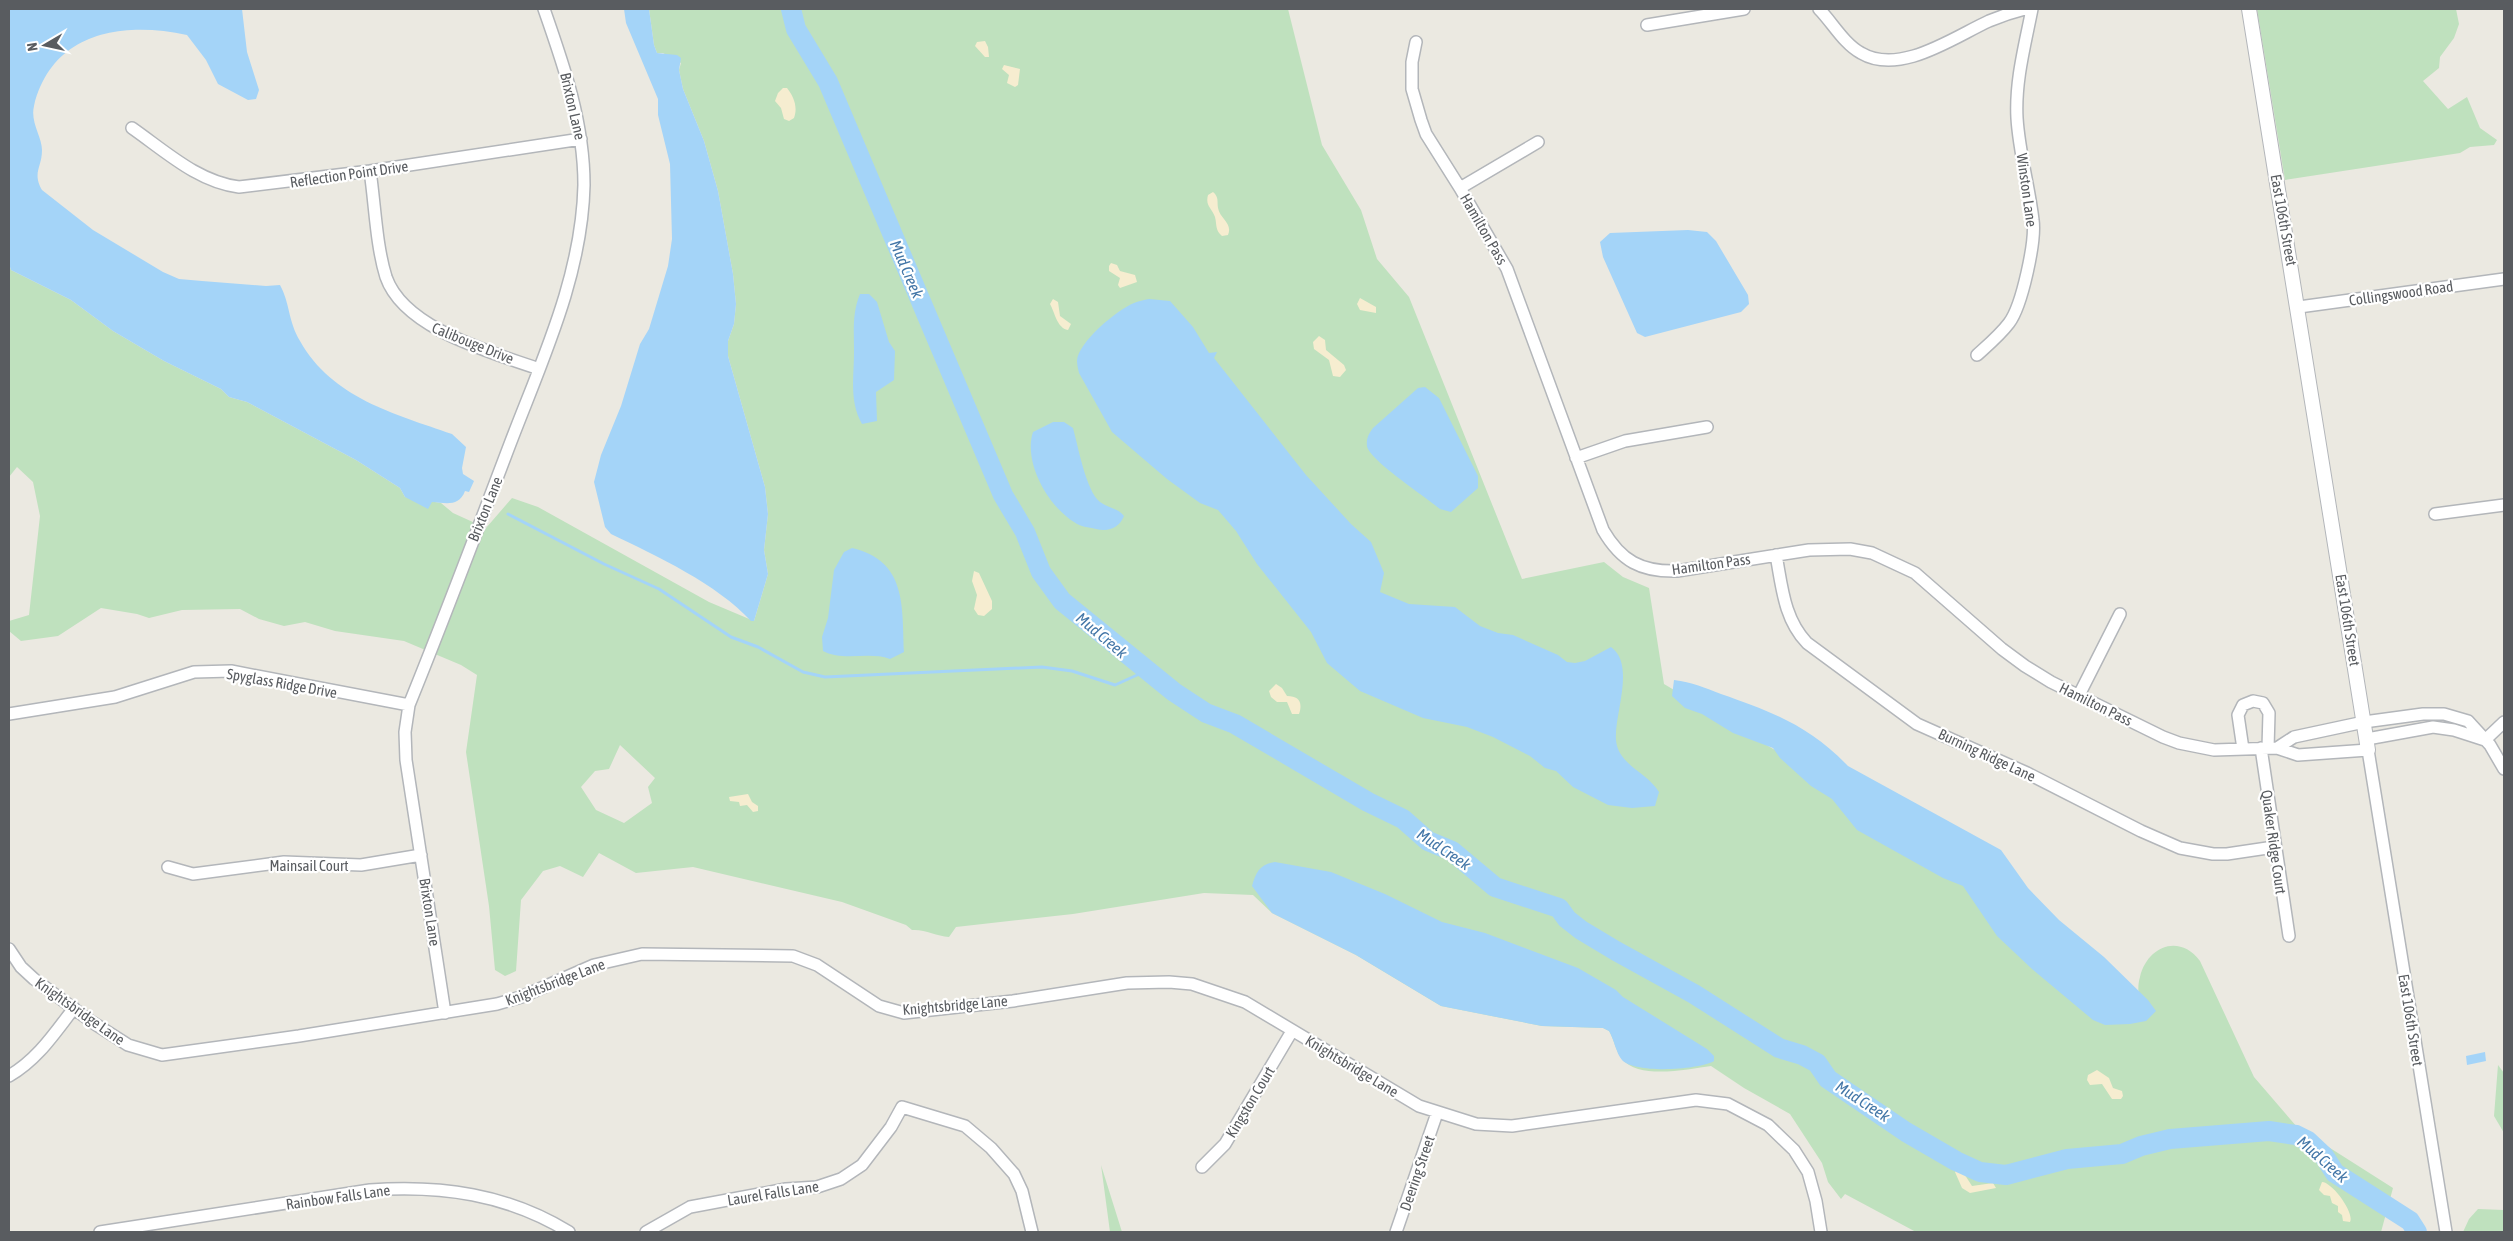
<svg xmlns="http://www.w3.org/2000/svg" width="2513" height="1241" viewBox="0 0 2513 1241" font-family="'Asap Condensed',sans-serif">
  <rect width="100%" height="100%" fill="#ebe9e1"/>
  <path fill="#bfe1be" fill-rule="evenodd" d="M649,9H1288L1322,145L1361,210L1377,259L1409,297L1522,579L1604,562L1623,577L1649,588L1664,684L1998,883L2139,1005C2139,996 2137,986 2140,977C2147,947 2179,933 2200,961L2254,1077L2297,1127L2393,1188L2381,1232H1916L1845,1194L1841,1199L1828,1182L1822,1163L1790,1114L1744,1088L1711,1066C1688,1069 1639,1080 1622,1059C1616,1052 1614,1039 1609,1031L1603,1028L1542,1026L1441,1006L1356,955L1272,913L1253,895L1204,893L1073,914L956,927L949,937C936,936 925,929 912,930L906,925L842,902L693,867L636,873L599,853L583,877L560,866L543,871L521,900L516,971L505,976L495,970L489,906L466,752L477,675L461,665L404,641L335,631L305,622L284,626L259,619L240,609L182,610L149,618L137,614L101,608L58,636L21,641L9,631V621L29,615L40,516L33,482L17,467L9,477V264L11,270L71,300L113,331L164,361L221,389L229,397L247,402L356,460L400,488L405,497L441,503L453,513L486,528L512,498L538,507L709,602L754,621L768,574L764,550L768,514L765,487L728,356V341L734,324L736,304L733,274L718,191L704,141L683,89L679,70L681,63L663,53H657L654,45ZM620,745L655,778L648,787L652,803L624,823L596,810L581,787L595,771L609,769Z
    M2257,9H2456L2459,24L2454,38L2440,57L2439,68L2423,81L2448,109L2467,97L2480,128L2497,140L2494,145L2470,147L2460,153L2285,180Z
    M2498,1065L2504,1073V1133L2494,1116Z
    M1101,1165L1122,1232H1110Z
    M2478,1209L2504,1210V1232H2463L2469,1219Z"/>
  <path fill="#f6edd0" d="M985,41L988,47L989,57H985L975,46L977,42Z
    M1004,65L1020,69L1018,85L1015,87L1007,83L1009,75L1002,69Z
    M783,88H787C794,97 798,107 794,118L789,121L784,119L781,108L775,101L778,93Z
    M1213,192C1219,197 1217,201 1218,208C1220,219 1233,223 1228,235L1222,236C1215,230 1217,225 1215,217C1212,208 1205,206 1208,195Z
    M1111,263L1117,265L1120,271L1135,275L1137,282L1120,288L1118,285L1120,278L1109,271V266Z
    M1360,298L1376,307V313L1360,310L1357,304Z
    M1053,299L1058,302L1060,316L1071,324L1068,330C1057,328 1055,313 1050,304Z
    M1319,336L1325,340L1326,350L1344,365L1346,370L1340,377L1333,376L1329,360L1314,349L1313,342Z
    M974,571L979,573L992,601V609L984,616L978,615L974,609L977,595L972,581Z
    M1276,684L1282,688L1287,696C1299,696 1303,702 1299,714H1292L1287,702H1277L1271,697L1269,691Z
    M748,794L752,802L758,806V811L753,812L747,805L740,806L739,802L730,801L729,797Z
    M2097,1070L2109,1078L2113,1088L2122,1091L2123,1096L2121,1099H2112L2102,1084L2090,1085L2087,1080L2088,1075Z
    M1957,1168L1961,1169L1972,1186L1993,1183L1996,1188L1970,1193L1962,1188L1955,1172Z
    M2322,1182C2332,1182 2355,1213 2350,1222L2343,1221L2342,1215L2338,1212V1206L2332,1203L2330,1196L2324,1195L2319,1190Z"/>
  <path fill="#a4d4f8" d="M9,9H242L247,52L259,90L256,99L248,100L218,84L206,60L187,35C122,21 52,32 34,106C30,122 42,137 42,150C42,168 32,172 42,190L93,230L163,272L179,279L202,281L266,286L280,285C290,303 288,321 300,341C332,398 395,414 452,434L466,447L462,468L463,474L474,481L469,492L465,491C459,507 446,503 432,502L428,509L405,497L400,488L356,460L247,402L229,397L221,389L164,361L113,331L71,300L11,270L9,264Z
    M624,9H649L654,45L657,53L677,55L681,58L679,70L683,89L704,141L718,191L733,274L736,304L734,324L728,341V356L765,487L768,514L764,550L768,574L754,621H751C717,584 657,556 611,534L605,527L594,482L601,455L621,406L640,344L649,329L668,266L672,239L670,164L658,115V99L626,23Z
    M1688,230L1707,232L1716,241L1748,295L1749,304L1741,312L1645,337L1637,333L1603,257L1600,242L1610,233Z
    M860,294H869L877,302L889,342L895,351L894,380L876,392L877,421L862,424C849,401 854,377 854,352C854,332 852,313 860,294Z
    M1149,299L1170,301L1193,327L1209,353L1217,352L1214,358L1306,475L1351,524L1371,542L1384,573L1380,592L1409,604L1455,607L1480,626L1498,633L1513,635L1558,655L1567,662L1575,663L1585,661L1611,647C1636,665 1614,714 1616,740C1618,765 1647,772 1659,792L1655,806L1632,808L1608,805L1573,787L1556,771L1545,768L1530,756L1493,737L1467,727L1423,718L1360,691L1327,663L1311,632L1257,564L1236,531L1218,510L1200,503L1167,479L1112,432L1079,373C1078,369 1077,364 1077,361C1078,342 1117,310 1134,303C1138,301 1144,300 1149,299Z
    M1425,387L1439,398L1478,476V488L1451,512L1440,509C1426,497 1369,460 1367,446C1366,439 1369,433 1373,428L1418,388Z
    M1053,422H1064L1073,428C1078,446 1086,491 1100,502C1108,508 1118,508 1124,516C1119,528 1109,532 1096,529C1088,527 1081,527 1074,522C1048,506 1023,462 1033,432Z
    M852,548C907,561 902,606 904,652L890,659C868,651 844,662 823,651L822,637L828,618L834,570L844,552Z
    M1674,680C1692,682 1705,688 1721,694C1773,712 1809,726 1848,766L2001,850L2028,888L2059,920L2104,957L2148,1000L2156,1011L2146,1021L2130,1024L2105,1025L2093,1020L2032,969L1997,936L1963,886L1943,878L1857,830L1832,799L1811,786L1780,758L1773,748L1733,733L1702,714L1685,708L1672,696Z
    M1275,862L1331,872L1385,894L1442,922L1485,933L1578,968L1616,990L1623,997L1707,1049L1714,1056V1061C1699,1070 1635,1074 1622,1060C1616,1053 1614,1039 1609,1031L1603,1028L1542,1026L1441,1006L1356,955L1272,913L1252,886C1256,872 1260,864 1275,862Z
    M2485,1052L2486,1061L2467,1065L2466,1056Z"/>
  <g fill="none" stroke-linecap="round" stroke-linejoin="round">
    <path stroke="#a4d4f8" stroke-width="3" d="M508,514L604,564L659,589L731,637L758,647L803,672L825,677L1042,667L1072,671L1115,685L1146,671"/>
    <path stroke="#a4d4f8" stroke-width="20" d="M791,9L796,29L828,82L1003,495L1025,532L1041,572L1062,601L1174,692L1206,713L1235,724L1368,802L1403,819L1428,841L1452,851L1495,887L1559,908L1567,919L1581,930L1616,951L1694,994L1779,1048L1802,1055L1817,1063L1828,1079L1906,1132L1956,1161L1980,1172L2006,1175L2067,1159L2122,1154L2141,1146L2170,1139L2269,1131L2296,1135L2308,1141L2324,1156L2335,1173L2410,1221L2417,1232"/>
    <defs>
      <path id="minor" d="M1819,9C1832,22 1844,44 1861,53C1900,76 1954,37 1989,21C2001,16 2013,12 2025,9
        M1647,25L1744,9
        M1416,42L1412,62V89L1421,120L1426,134L1460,188L1507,269L1603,530C1621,561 1641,572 1677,571L1809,550L1850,549L1872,553L1915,573L2002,649L2025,666L2051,682L2163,737L2179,743L2214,750L2277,748L2298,755L2368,750L2446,1232
        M132,128C165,151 198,182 239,187L370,171L581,139
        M370,171C375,204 376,245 386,277C404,329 491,352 539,369
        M1460,188L1538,142
        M2299,307L2504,279
        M1977,355C1988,345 2000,335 2009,323C2022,306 2036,241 2033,220C2029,186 2019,152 2017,118C2015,81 2025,45 2032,9
        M1576,458L1625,441L1707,427
        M2435,514L2504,505
        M1776,555C1782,587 1784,619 1807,643L1917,724L2027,773L2141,831L2180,848L2213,854H2227L2274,847
        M2079,695L2120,614
        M9,714L115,697L194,672L231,671L409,705
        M2367,739L2433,727L2454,730L2485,740
        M2485,740L2504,722
        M2261,748L2289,936
        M2277,748L2294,737L2364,722L2423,714H2444L2468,721L2490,745L2504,769
        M2243,749L2238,715L2243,705L2253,701L2263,703L2269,713L2268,748
        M168,867L193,874L284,862L361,865L421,855
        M9,949L21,967L34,979L92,1022L128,1045L162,1055L299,1036L497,1004L521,997L594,965L642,954L793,956L817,965L879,1006L904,1013L1013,1001L1127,983L1169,982L1192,984L1245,1002L1419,1106L1476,1124L1512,1126L1696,1100L1728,1104L1768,1125L1794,1150L1808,1172L1816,1201L1821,1232
        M445,1013L406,760L405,732L409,705C444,619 477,531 510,444C542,360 582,276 584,185C584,123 564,66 544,9
        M9,1076C37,1060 54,1034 74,1008
        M1202,1167L1225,1144L1292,1031
        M100,1232L370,1190C441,1185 507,1194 569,1232
        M646,1232L690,1207L786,1189L817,1187L841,1179L862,1165L891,1127L902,1107L965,1126L991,1148L1014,1174L1022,1191L1032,1232
        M1396,1232L1437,1113"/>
      <path id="tertiary" d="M2249,9L2368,750"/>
    </defs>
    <use href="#minor" stroke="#b3b6ba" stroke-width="14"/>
    <use href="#tertiary" stroke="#b3b6ba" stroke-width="16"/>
    <use href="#minor" stroke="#fff" stroke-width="11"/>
    <use href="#tertiary" stroke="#fff" stroke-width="14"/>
  </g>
  <g text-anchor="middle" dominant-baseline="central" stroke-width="4.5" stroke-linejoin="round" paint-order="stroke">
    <g font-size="15" fill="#595c60" stroke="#fff">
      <text transform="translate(573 106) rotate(77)">Brixton Lane</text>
      <text transform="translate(349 174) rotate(-8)">Reflection Point Drive</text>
      <text transform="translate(2027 190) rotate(82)">Winston Lane</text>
      <text transform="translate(2284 220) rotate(80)">East 106th Street</text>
      <text transform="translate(1484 229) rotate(60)">Hamilton Pass</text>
      <text transform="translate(2401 293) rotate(-8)">Collingswood Road</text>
      <text transform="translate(473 343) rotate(22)">Calibouge Drive</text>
      <text transform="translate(485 509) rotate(-68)">Brixton Lane</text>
      <text transform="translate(1711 564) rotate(-8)">Hamilton Pass</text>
      <text transform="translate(2348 620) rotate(81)">East 106th Street</text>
      <text transform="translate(282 683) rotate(10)">Spyglass Ridge Drive</text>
      <text transform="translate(2096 704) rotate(26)">Hamilton Pass</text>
      <text transform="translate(1987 755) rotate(25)">Burning Ridge Lane</text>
      <text transform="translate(2274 842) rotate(82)">Quaker Ridge Court</text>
      <text x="309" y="865">Mainsail Court</text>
      <text transform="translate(430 912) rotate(81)">Brixton Lane</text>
      <text transform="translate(555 982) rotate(-21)">Knightsbridge Lane</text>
      <text transform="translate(955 1005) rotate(-5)">Knightsbridge Lane</text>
      <text transform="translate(80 1011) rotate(35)">Knightsbridge Lane</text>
      <text transform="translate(2411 1020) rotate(81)">East 106th Street</text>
      <text transform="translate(1352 1066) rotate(31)">Knightsbridge Lane</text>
      <text transform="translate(1250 1102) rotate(-59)">Kingston Court</text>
      <text transform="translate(1417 1173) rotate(-71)">Deering Street</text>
      <text transform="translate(773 1193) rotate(-9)">Laurel Falls Lane</text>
      <text transform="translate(338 1197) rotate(-8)">Rainbow Falls Lane</text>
    </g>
    <g font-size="16" font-style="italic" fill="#4376a7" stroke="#fff">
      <text transform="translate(907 269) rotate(67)">Mud Creek</text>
      <text transform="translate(1102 635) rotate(40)">Mud Creek</text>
      <text transform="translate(1444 849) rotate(34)">Mud Creek</text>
      <text transform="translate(1863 1101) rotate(33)">Mud Creek</text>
      <text transform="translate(2323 1159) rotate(41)">Mud Creek</text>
    </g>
  </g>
  <rect width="2513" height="1241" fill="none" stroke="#595c60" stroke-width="20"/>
  <g transform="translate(45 45) rotate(261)" stroke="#ffffff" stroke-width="4" paint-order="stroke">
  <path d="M0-4L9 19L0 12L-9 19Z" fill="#595c60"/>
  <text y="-8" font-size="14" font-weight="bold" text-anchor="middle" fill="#595c60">N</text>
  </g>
</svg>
